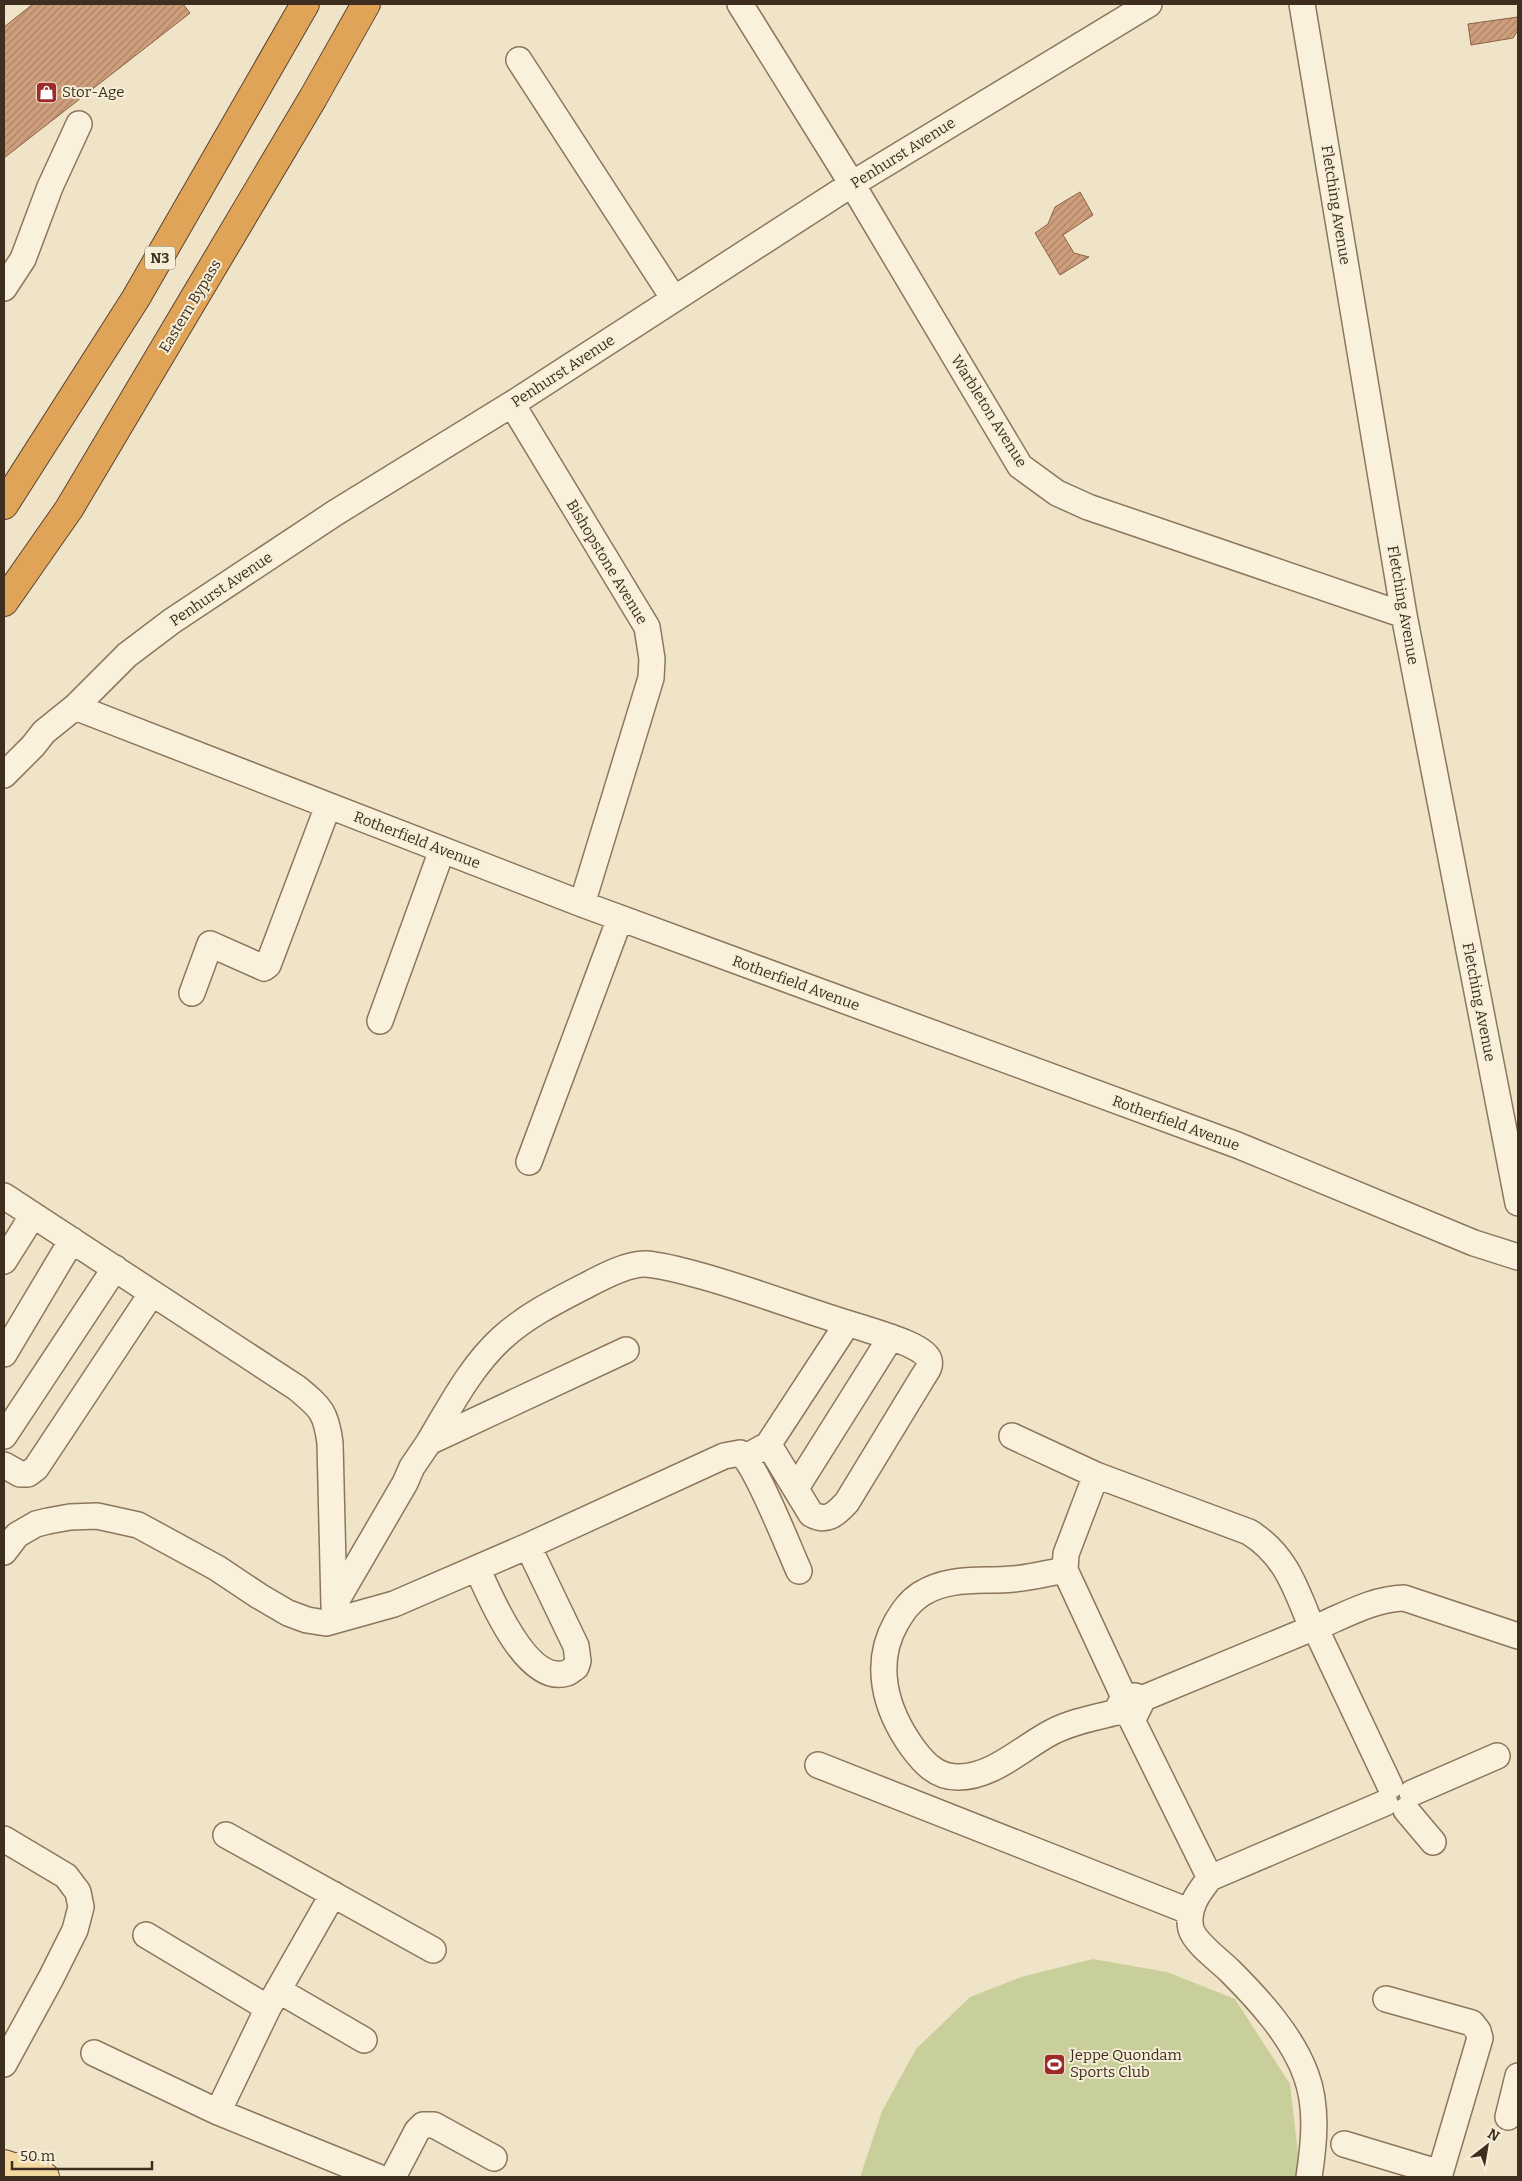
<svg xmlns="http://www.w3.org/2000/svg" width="1522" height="2181" viewBox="0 0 1522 2181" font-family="Bitter,serif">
  <defs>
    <pattern id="building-hatch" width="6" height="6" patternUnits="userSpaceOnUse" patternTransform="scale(1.25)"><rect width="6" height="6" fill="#cf9f7d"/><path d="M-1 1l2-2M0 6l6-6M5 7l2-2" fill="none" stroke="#a98266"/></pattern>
  </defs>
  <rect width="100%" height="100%" fill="#f0e4c8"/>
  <path fill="#c9cf9b" d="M1093,1959L1167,1972L1235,1999L1290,2084L1300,2171L1298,2177H860L882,2111L916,2049L970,1997L1021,1977Z"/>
  <path fill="url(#building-hatch)" stroke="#8d5f41" d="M33,4H183L190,13L4,158V27Z
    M1518,17V30L1513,38L1471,45L1468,24Z
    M1080,192L1093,215L1063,235L1074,253L1089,257L1060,275L1035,233L1048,224L1055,207Z"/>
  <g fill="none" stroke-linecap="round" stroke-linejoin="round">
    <defs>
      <path id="minor" d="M740,4L852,184L1020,466L1057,493L1088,507L1404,615
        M1302,4L1404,615L1518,1203
        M519,60L674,299
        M4,288L23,259L50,187L79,124
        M512,404L647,627L652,659L651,678L582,904
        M75,707L582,904L1237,1145L1474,1243L1518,1257
        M4,775L33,746L44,732L75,707L127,655L172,621L335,513L512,404L852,184L1149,4
        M192,993L210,944L264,968L268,965L328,806
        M380,1021L442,850
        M529,1162L620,918
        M4,1196L297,1388C321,1408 326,1412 330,1443L334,1606
        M4,1261L33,1215
        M4,1354L72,1240
        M4,1436L115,1268
        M1012,1436L1096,1475L1249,1532C1283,1553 1294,1583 1308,1618
        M429,1442C450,1407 471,1366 502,1338C527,1315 560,1299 589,1284C604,1276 629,1263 646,1264C669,1266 690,1273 712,1279C763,1294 812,1313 863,1328C877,1333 926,1346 929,1360C931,1367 926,1372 923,1377L847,1502C836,1514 827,1523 811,1514L772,1450L764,1447L746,1457
        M766,1448L847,1324
        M4,1465L20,1474H28L36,1468L152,1293
        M1096,1475L1066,1554L1065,1570L1124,1697
        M796,1488L891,1337
        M4,1552L17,1535L36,1524L48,1521L70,1517L97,1516L138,1525L217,1568L259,1596L288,1613L307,1620L326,1623L394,1604L528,1546L724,1456L740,1453C756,1464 789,1549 799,1571
        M477,1568C489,1594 526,1686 567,1673C570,1672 573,1669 576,1667L578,1661L576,1646L528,1546
        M1065,1570C1048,1573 1030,1578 1013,1579C981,1582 950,1576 921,1594C909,1602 903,1611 896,1623C873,1664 885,1709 912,1747C923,1762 936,1777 957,1777C992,1778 1023,1747 1052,1732C1073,1721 1098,1717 1121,1711L1130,1716L1135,1715L1140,1705L1135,1696L1124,1697L1119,1706L1121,1711
        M334,1605L405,1483L412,1467L429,1442L626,1350
        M1324,1624C1351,1612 1375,1599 1404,1598L1518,1636
        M1320,1638L1390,1786
        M1139,1700L1303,1632
        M1130,1716L1210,1878
        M818,1765L1191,1912
        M1412,1793L1497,1756
        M1406,1810L1433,1842
        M226,1835L433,1950
        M4,1839L66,1876L78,1892L81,1907L75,1930L51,1978L4,2064
        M146,1935L268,2008
        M278,1990L364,2040
        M1386,1999L1472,2023L1478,2031L1480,2038L1439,2177
        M94,2053L218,2112L378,2177
        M218,2112L268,2008L333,1894
        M1508,2117L1518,2076
        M1344,2144L1440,2173
        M393,2177L417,2131L423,2125H434L494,2158
        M1309,2177C1314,2144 1318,2107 1306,2075C1292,2036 1259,2000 1230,1971C1219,1960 1195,1943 1191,1929C1186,1909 1198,1893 1210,1878L1385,1803"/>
      <path id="major" d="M4,2164L45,2177"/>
      <path id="highway" d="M4,505L136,298L305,4
        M4,602L69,509L313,98L366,4"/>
    </defs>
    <use href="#minor" stroke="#8d765c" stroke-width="28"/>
    <use href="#major" stroke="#5b4430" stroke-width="30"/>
    <use href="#highway" stroke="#5b4430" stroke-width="30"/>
    <use href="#minor" stroke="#faf1dc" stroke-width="25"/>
    <use href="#major" stroke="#f3d9a0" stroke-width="28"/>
    <use href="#highway" stroke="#e0a458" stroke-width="28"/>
  </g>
  <defs>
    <symbol id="shop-square" viewBox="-11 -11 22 22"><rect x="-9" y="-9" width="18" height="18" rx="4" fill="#9e2a2b" stroke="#f7eed8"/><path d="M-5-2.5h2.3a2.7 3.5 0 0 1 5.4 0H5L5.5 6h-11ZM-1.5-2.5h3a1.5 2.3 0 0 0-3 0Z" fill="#fff"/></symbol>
    <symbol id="stadium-square" viewBox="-11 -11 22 22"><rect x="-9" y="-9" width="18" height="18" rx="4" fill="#9e2a2b" stroke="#f7eed8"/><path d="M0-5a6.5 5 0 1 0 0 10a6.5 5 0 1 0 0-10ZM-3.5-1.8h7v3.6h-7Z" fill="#fff"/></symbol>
  </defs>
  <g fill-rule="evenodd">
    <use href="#shop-square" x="34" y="80" width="25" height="25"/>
    <use href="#stadium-square" x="1042" y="2052" width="25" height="25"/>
  </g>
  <g text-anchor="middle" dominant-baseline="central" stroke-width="4" stroke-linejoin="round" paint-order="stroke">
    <rect fill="#f7eed8" stroke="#756857" stroke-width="1" x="145" y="246.5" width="30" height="23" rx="4"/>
    <g font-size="14" font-weight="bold" fill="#3d2e20">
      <text x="160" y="258">N3</text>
    </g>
    <g font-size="15" fill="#3d2e20" stroke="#f7eed8" text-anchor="start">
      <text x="62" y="92">Stor-Age</text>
      <text x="1070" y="2055">Jeppe Quondam<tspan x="1070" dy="17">Sports Club</tspan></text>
    </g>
    <g font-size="15" fill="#3d2e20" stroke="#f7eed8">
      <text transform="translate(903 153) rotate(-32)">Penhurst Avenue</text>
      <text transform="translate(1336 205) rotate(81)">Fletching Avenue</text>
      <text transform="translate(190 306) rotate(-59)">Eastern Bypass</text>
      <text transform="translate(563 371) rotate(-33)">Penhurst Avenue</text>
      <text transform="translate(989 411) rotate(58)">Warbleton Avenue</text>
      <text transform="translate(607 562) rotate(59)">Bishopstone Avenue</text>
      <text transform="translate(221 589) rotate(-34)">Penhurst Avenue</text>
      <text transform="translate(1403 605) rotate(80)">Fletching Avenue</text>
      <text transform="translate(417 840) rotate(21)">Rotherfield Avenue</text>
      <text transform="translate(796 983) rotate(20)">Rotherfield Avenue</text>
      <text transform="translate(1479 1002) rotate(79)">Fletching Avenue</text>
      <text transform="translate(1176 1123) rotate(20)">Rotherfield Avenue</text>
    </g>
  </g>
  <rect width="1522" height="2181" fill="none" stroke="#3d2e20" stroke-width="10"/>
  <g transform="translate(1487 2146) rotate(31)" stroke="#f7eed8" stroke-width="4" paint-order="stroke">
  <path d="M0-4L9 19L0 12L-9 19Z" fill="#3d2e20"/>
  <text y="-8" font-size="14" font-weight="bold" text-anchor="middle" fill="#3d2e20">N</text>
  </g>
  <path d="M12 2161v8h140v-8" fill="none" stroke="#3d2e20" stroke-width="2.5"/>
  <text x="20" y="2161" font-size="15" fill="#3d2e20" stroke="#f7eed8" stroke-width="4" paint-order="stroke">50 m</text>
</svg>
